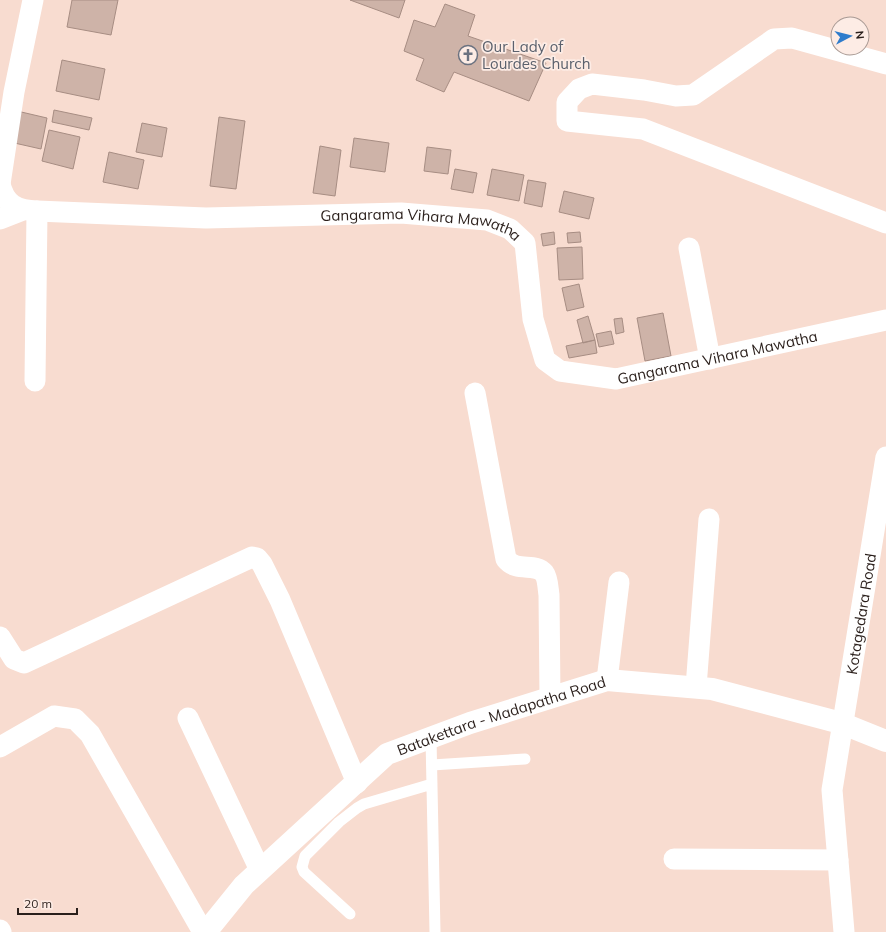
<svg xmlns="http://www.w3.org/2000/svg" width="886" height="932" viewBox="0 0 886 932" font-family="Mulish,sans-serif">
  <rect width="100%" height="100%" fill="#f8dcd0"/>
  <path fill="#ceb3a8" stroke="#a78d83" d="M72,0H118L111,35L67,27Z
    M350,0H405L399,18Z
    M445,4L475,15L468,36L546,63L529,101L454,72L444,92L416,80L424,59L404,51L414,20L435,27Z
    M62,60L105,69L99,100L56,91Z
    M54,110L92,118L89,130L52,122Z
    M17,111L47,118L41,149L10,142Z
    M219,117L245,121L236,189L210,186Z
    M142,123L167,128L162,157L136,152Z
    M49,130L80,137L73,169L42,161Z
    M354,138L389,143L385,172L350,167Z
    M320,146L341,150L335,196L313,193Z
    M427,147L451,150L448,174L424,171Z
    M109,152L144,160L138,189L103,182Z
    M455,169L477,173L473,193L451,189Z
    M492,169L524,175L519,201L487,195Z
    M528,180L546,183L542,207L524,203Z
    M564,191L594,198L589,219L559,212Z
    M554,232L555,244L543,246L541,234Z
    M580,232L581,242L568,243L567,233Z
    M582,247L583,279L559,280L557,248Z
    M579,284L584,307L567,311L562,288Z
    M663,313L671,356L645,361L637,318Z
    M588,316L595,340L583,343L577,320Z
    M622,318L624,332L616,334L614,319Z
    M611,331L614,344L599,347L596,334Z
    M595,340L597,353L569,358L566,346Z"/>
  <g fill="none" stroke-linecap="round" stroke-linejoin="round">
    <path stroke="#fff" stroke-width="11" d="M431,738L435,932
      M432,765L525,759
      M350,914L304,872L302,867L305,856L339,822L357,808L364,804L432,784"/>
    <g stroke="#fff" stroke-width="21">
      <path d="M886,64L792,38L774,39L693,95L676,96L644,90L592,84L579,89L567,102V121L643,129L886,223"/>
      <path id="s1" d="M0,184C5,205 17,210 37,211L206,218L401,213L487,220L510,229L525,243L533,319L545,360L560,371L616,379L886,320"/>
      <path d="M0,184L14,92L33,0"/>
      <path d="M0,219L23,210"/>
      <path d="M689,248L710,359"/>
      <path d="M35,381L37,211"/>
      <path d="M475,393L506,559C517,573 535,562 544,573C548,578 548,589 549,595L550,698"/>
      <path d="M0,637L14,659L24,663L252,557L257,558L262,564L280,600L357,783"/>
      <path d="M607,680L619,582"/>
      <path d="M696,687L709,519"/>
      <path d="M188,718L260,870"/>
      <path d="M0,747L54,716L75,719L90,734L203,932"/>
      <path d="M674,859L838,860"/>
      <path d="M0,930L1,932"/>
      <path id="s2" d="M844,932L832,790L886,457"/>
    </g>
    <path stroke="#fff" stroke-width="22" id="s3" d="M206,932L244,885L387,754L470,723L607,680L712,689L841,723L886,741"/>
  </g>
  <defs>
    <symbol id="church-ring" viewBox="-11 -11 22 22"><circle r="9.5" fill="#fdece5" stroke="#6b7280" stroke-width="1.5"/><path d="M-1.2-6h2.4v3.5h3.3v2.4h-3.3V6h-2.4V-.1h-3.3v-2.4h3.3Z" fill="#6b7280"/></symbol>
  </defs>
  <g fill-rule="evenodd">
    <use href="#church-ring" x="457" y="44" width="22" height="22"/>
  </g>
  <g text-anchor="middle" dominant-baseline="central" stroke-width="3.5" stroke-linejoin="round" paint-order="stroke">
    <g font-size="15" fill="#5b616d" stroke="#fdece5" text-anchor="start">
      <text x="482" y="46">Our Lady of<tspan x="482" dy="17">Lourdes Church</tspan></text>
    </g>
    <g font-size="15" fill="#2a1f1b" stroke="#fdece5">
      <text stroke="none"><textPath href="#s1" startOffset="436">Gangarama Vihara Mawatha</textPath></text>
      <text stroke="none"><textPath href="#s1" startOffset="844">Gangarama Vihara Mawatha</textPath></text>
      <text stroke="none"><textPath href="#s2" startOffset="321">Kotagedara Road</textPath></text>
      <text stroke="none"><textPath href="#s3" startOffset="375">Batakettara - Madapatha Road</textPath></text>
    </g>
  </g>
  <g transform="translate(850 36) rotate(83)"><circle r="19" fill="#fdece5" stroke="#a99a94"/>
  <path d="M0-3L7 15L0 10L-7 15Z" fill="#2e7ccc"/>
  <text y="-6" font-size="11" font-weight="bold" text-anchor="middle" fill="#2a1f1b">N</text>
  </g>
  <path d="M18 908v6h59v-6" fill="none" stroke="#2a1f1b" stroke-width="2"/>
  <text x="24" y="908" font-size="12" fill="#2a1f1b" stroke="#fdece5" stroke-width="3" paint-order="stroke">20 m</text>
</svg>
